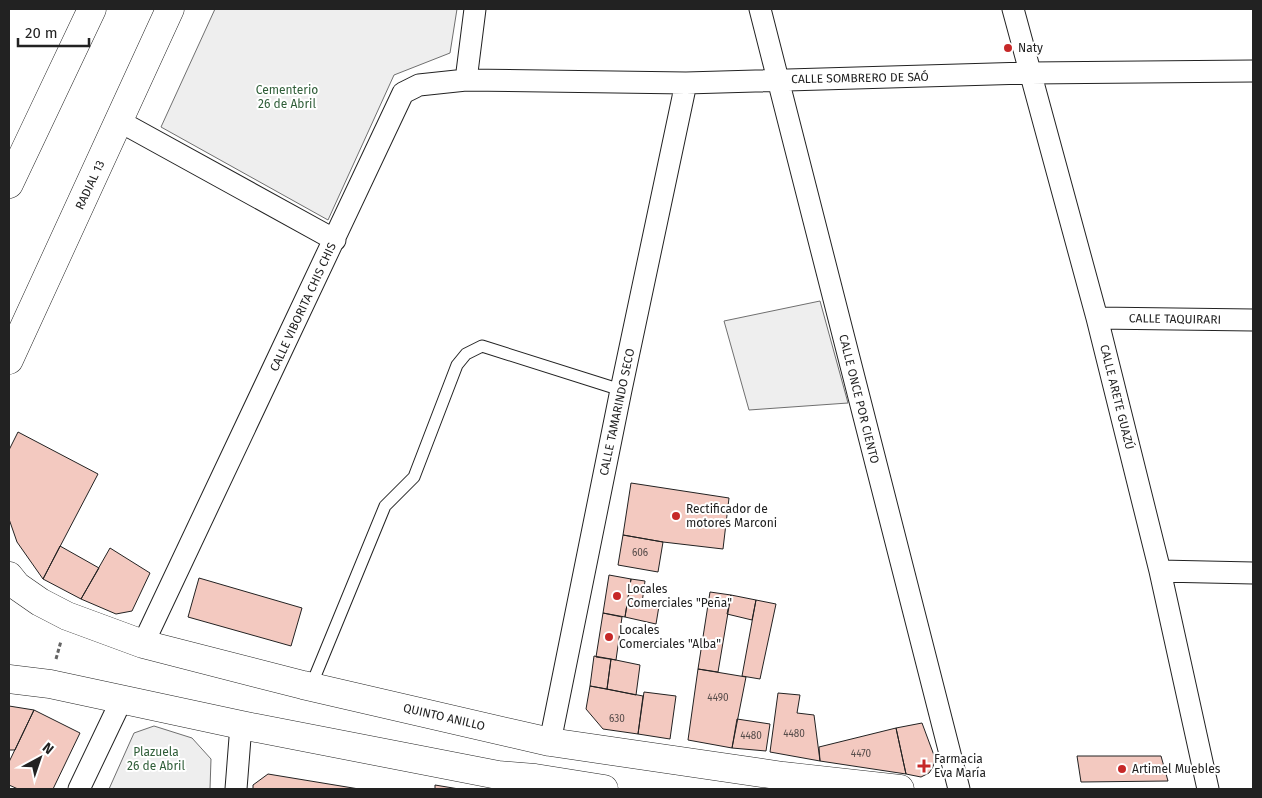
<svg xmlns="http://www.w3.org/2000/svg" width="1262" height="798" viewBox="0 0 1262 798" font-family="'Fira Sans',sans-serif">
  <rect width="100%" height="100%" fill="#fff"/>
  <path fill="#eee" stroke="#6f6f6f" d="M215,9H457L450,53L394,75L328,220L161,127Z
    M820,301L848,403L749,410L724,321Z
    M154,726L192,738L211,759L210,789H109L134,733Z"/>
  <path fill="#f3c9c0" stroke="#222" d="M18,432L98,474L43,579L17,542L9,519V450Z
    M631,483L729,498L723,549L663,542L623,535Z
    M623,535L663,542L658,572L618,565Z
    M60,546L99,568L81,599L43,579Z
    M110,548L150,573L132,611L116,614L81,599Z
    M609,575L631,579L625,617L603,613Z
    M199,578L302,608L291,646L188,617Z
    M631,579L645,581L642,603L659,606L656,624L625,617Z
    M710,592L731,595L718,672L698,669Z
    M731,595L756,600L752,620L727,614Z
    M756,600L776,604L760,679L742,676Z
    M603,613L622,617L616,660L596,657Z
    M594,656L611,659L607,689L590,686Z
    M611,659L640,665L636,695L607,689Z
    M698,669L746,677L732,748L688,740Z
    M590,686L643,696L638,734L603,729L586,709Z
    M644,692L676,696L670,739L638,734Z
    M778,693L800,695L797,713L814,715L820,761L770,752Z
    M9,706L34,710L15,750H9Z
    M34,710L80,733L53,789H18L9,785V762Z
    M737,719L770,724L766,751L732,748Z
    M922,723L935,758L933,767L929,773L921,777L906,774L896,728Z
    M896,728L906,774L820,761L819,747Z
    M1077,756H1161L1168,781L1081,782Z
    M268,774L359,789H253V785Z
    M435,785L459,789H435Z"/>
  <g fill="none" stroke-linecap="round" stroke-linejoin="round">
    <defs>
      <path id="service" d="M311,686L385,506L414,477L457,365L466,354L482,346L621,390"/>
      <path id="minor" d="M760,9L959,789
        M1013,9L1097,318L1160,571L1208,789
        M466,80L475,9
        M119,121L335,240
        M1097,318L1253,320
        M1160,571L1253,573
        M143,644L403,93L419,85L466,80L686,83L1030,73L1253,71
        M550,742L621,390L686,83
        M79,789L122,699
        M236,789L241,725"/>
      <path id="secondary" d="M9,184L92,9
        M9,360L170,9"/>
      <path id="primary" d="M9,576L17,586L40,602L67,616L143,644L303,685L550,742L783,776L900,789
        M9,679L50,684L241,725L498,775L535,778L604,789"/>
    </defs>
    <use href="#service" stroke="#222" stroke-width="13"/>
    <use href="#minor" stroke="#222" stroke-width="23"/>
    <use href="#secondary" stroke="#222" stroke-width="29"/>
    <use href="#primary" stroke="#222" stroke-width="29"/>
    <path stroke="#646464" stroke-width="3" stroke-dasharray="4 2.5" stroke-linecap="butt" d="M56,659L61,641"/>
    <use href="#service" stroke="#fff" stroke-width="11"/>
    <use href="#minor" stroke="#fff" stroke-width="21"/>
    <use href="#secondary" stroke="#fff" stroke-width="28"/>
    <use href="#primary" stroke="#fff" stroke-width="28"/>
  </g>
  <g fill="#c62828" stroke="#fff" stroke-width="2">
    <circle cx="1008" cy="48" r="5"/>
    <circle cx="676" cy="516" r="5"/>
    <circle cx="617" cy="596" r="5"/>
    <circle cx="609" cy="637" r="5"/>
    <path d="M921.5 758.5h5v5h5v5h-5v5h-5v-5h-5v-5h5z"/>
    <circle cx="1122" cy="769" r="5"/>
  </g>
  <g text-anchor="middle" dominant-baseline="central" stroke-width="4" stroke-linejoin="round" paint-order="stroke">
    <g font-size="10" fill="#564c4a">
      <text x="640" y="553">606</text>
      <text x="718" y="698">4490</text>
      <text x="617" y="719">630</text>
      <text x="794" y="734">4480</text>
      <text x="751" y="736">4480</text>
      <text x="861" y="754">4470</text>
    </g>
    <g font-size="12" fill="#222" stroke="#fff" text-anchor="start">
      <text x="1018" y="48">Naty</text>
      <text x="686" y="509">Rectificador de<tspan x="686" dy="14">motores Marconi</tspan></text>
      <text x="627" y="589">Locales<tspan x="627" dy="14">Comerciales "Peña"</tspan></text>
      <text x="619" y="630">Locales<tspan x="619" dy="14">Comerciales "Alba"</tspan></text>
      <text x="934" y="759">Farmacia<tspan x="934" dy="14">Eva María</tspan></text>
      <text x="1132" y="769">Artimel Muebles</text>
    </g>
    <g font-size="12" fill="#222" stroke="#fff">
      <text transform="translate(860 78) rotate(-1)">CALLE SOMBRERO DE SAÓ</text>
      <text transform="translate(90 185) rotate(-65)">RADIAL 13</text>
      <text transform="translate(303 307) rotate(-65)">CALLE VIBORITA CHIS CHIS</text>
      <text transform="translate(1175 319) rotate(1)">CALLE TAQUIRARI</text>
      <text transform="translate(1117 397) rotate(76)">CALLE ARETE GUAZÚ</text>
      <text transform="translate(859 399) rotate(76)">CALLE ONCE POR CIENTO</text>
      <text transform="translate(617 412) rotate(-78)">CALLE TAMARINDO SECO</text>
      <text transform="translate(444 717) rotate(13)">QUINTO ANILLO</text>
    </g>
    <g font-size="12" fill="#2f5e38" stroke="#fff">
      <text x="287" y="90">Cementerio<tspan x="287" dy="14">26 de Abril</tspan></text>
      <text x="156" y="752">Plazuela<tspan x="156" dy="14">26 de Abril</tspan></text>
    </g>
  </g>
  <rect width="1262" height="798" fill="none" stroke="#222222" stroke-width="20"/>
  <g transform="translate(40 758) rotate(40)" stroke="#ffffff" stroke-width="4" paint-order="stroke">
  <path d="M0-4L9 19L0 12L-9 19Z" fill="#222222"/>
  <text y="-8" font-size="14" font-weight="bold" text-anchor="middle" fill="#222222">N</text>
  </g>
  <path d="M18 38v8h71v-8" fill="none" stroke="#222222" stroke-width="2.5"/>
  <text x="25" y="38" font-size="15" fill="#222222" stroke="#ffffff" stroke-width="4" paint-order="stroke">20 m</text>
</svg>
